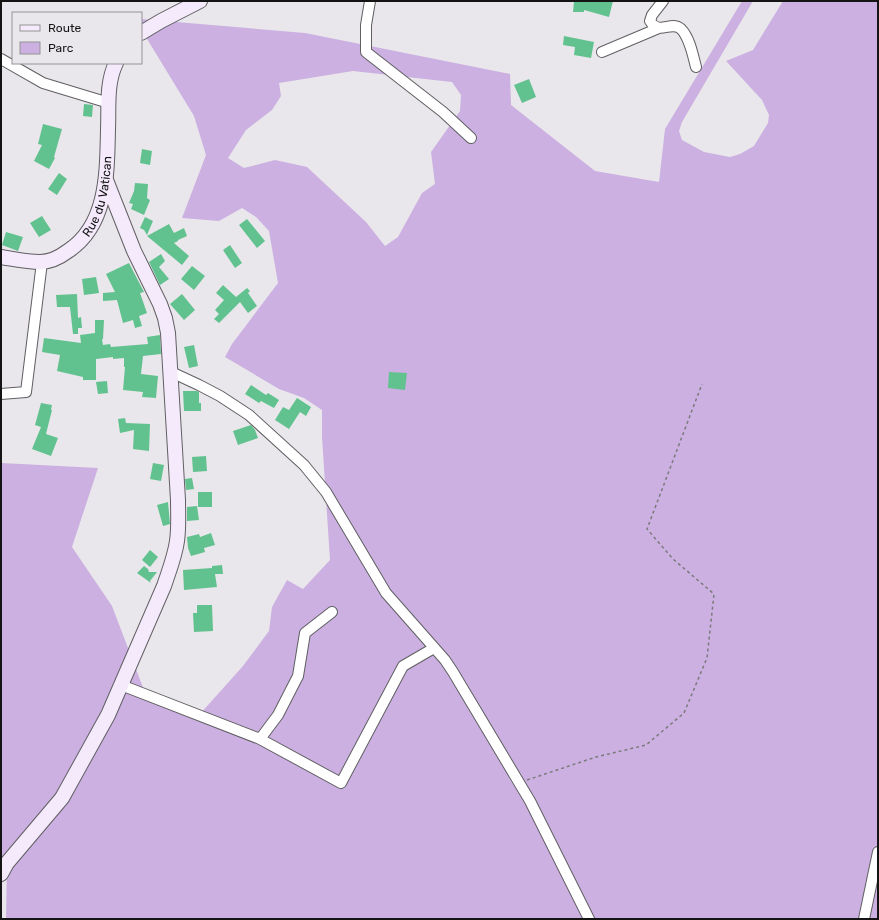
<svg xmlns="http://www.w3.org/2000/svg" width="879" height="920" viewBox="0 0 879 920" font-family="Rubik,sans-serif">
  <rect width="100%" height="100%" fill="#e9e7eb"/>
  <path fill="#cbb0e1" fill-rule="evenodd" d="M742,1H753L682,122L679,131L682,140L704,152L730,157L740,154L754,146L768,123L769,115L762,100L726,61L753,50L783,1H878V919H6L7,864L1,874V463L98,468L72,547L112,606L147,698L200,714L243,666L269,631L272,607L287,580L303,589L330,560L322,437V410L304,398L279,389L225,357L232,344L278,283L269,231L256,217L242,208L219,221L182,218L206,155L194,116L141,29V19L305,33L510,74L511,105L595,171L659,182L665,129ZM353,71L452,82L461,95L460,111L431,152L435,184L422,193L398,237L385,246L366,222L307,167L275,160L244,168L228,158L246,130L272,110L281,96L279,83Z"/>
  <path fill="#62c28f" d="M574,1H613L609,17L584,10V12H573Z
    M564,36L594,42L591,58L574,55L575,47L563,45Z
    M529,79L536,97L522,103L514,85Z
    M84,104L93,105L92,117L83,116Z
    M43,124L62,129L54,157L55,158L49,169L34,161L42,145L38,144Z
    M142,149L152,151L150,165L140,163Z
    M59,173L67,179L57,195L48,189Z
    M135,183L148,184L147,198L150,200L144,215L131,209L133,204L129,203L134,191Z
    M42,216L51,230L39,237L30,223Z
    M145,217L153,221L147,235L144,230L140,228Z
    M247,219L265,241L257,248L239,225Z
    M169,224L174,233L184,228L187,236L178,240V241L174,243L189,256L182,265L147,236Z
    M6,232L23,237L18,251L2,245Z
    M230,245L242,263L235,268L223,250Z
    M161,254L165,261L159,267L169,279L160,285L149,262Z
    M129,263L144,292L140,293L147,313L139,316L142,326L135,328L133,320L123,323L117,300L103,301V293L115,292L106,274Z
    M192,266L205,276L194,290L181,279Z
    M96,277L99,293L84,295L82,279Z
    M223,285L236,297L247,288L250,291L248,293L257,306L248,313L240,302L219,323L214,319L219,314L215,310L224,300L216,293Z
    M77,294L78,318L81,317L82,328H78V334H73L70,307H57L56,295Z
    M182,294L195,310L184,320L170,304Z
    M95,320H104L103,339H102L103,345L110,344L111,347L148,344L147,337L160,335L161,354L143,356L141,374L158,376L156,398L142,397L143,392L123,390L125,367H124V358L113,359V357L96,359V380H83V377L57,371L60,355L42,352L44,338L81,343L80,335L95,333Z
    M194,345L198,366L189,368L184,347Z
    M389,372L407,373L405,390L388,388Z
    M107,381L108,393L98,394L96,382Z
    M251,385L266,395L268,393L279,400L274,408L261,401L259,403L245,394Z
    M183,391H197L199,392V403H201V411H184Z
    M297,398L311,407L306,416L300,412L289,429L275,420L283,407L289,410Z
    M41,403L52,405L51,410H52L46,434L58,438L51,456L32,449L41,427L35,425Z
    M125,418L126,423L150,424L149,451L133,449L134,430L120,433L118,419Z
    M251,425L255,430L258,438L238,445L233,431Z
    M206,456L207,471L193,472L192,457Z
    M153,463L164,465L161,481L150,479Z
    M192,478L194,489L186,490L185,479Z
    M198,492H212V507H198Z
    M168,502L170,524L163,526L157,505Z
    M197,506L199,520L187,521V507Z
    M211,533L215,545L204,548L205,552L191,556L188,548L187,537L199,534L200,537Z
    M150,550L158,557L150,567L142,560Z
    M222,565L223,574H215L217,587L184,590L183,570L212,568V566Z
    M144,566L148,569L149,572H157L150,581L151,583L137,573Z
    M197,605H212L213,631L194,632L193,613H197Z"/>
  <g fill="none" stroke-linecap="round" stroke-linejoin="round">
    <defs>
      <path id="street" d="M370,1L366,25V52L443,112L471,138
        M663,1L652,15L650,21C659,36 671,20 681,29C690,38 693,56 696,67
        M602,52L659,28
        M1,59L43,83L109,103
        M171,372L199,385L220,396L249,415L304,465L326,492L386,593L445,660L453,672L530,801L589,919
        M1,394L26,392L42,262
        M121,685L260,739L341,783L403,666L434,648
        M260,739L278,715L298,676L305,633L332,612
        M864,919L878,852"/>
      <g id="secondary">
        <path d="M141,33L161,21L200,1"/>
        <path id="s1" d="M1,257C14,259 27,262 40,262C50,262 60,257 68,251C108,225 107,172 108,129C109,108 106,83 116,63"/>
        <path d="M1,874L7,863L62,798L108,715L164,586C169,571 175,556 177,541C179,527 178,514 178,500L168,333L165,318L160,304L134,251L106,180"/>
      </g>
    </defs>
    <use href="#street" stroke="#605f62" stroke-width="12"/>
    <use href="#secondary" stroke="#605f62" stroke-width="16"/>
    <path stroke="#7b7a7c" stroke-width="1.5" stroke-dasharray="3 3" stroke-linecap="butt" d="M527,780L596,757L646,745L684,713L707,658L714,594L673,559L647,529L702,384"/>
    <use href="#street" stroke="#fff" stroke-width="10"/>
    <use href="#secondary" stroke="#f4eafb" stroke-width="14"/>
  </g>
  <g text-anchor="middle" dominant-baseline="central" stroke-width="4" stroke-linejoin="round" paint-order="stroke">
    <g font-size="12" fill="#151415" stroke="#e9e7eb">
      <text stroke="none"><textPath href="#s1" startOffset="135">Rue du Vatican</textPath></text>
    </g>
  </g>
  <rect width="879" height="920" fill="none" stroke="#151415" stroke-width="4"/>
  <rect x="12" y="12" width="130" height="52" fill="#e9e7eb" stroke="#949395"/>
  <rect x="20" y="25" width="20" height="6" fill="#f4eafb" stroke="#949395"/>
  <text x="48" y="32" font-size="12" fill="#151415">Route</text>
  <rect x="20" y="42" width="20" height="12" fill="#cbb0e1" stroke="#949395"/>
  <text x="48" y="52" font-size="12" fill="#151415">Parc</text>
</svg>
